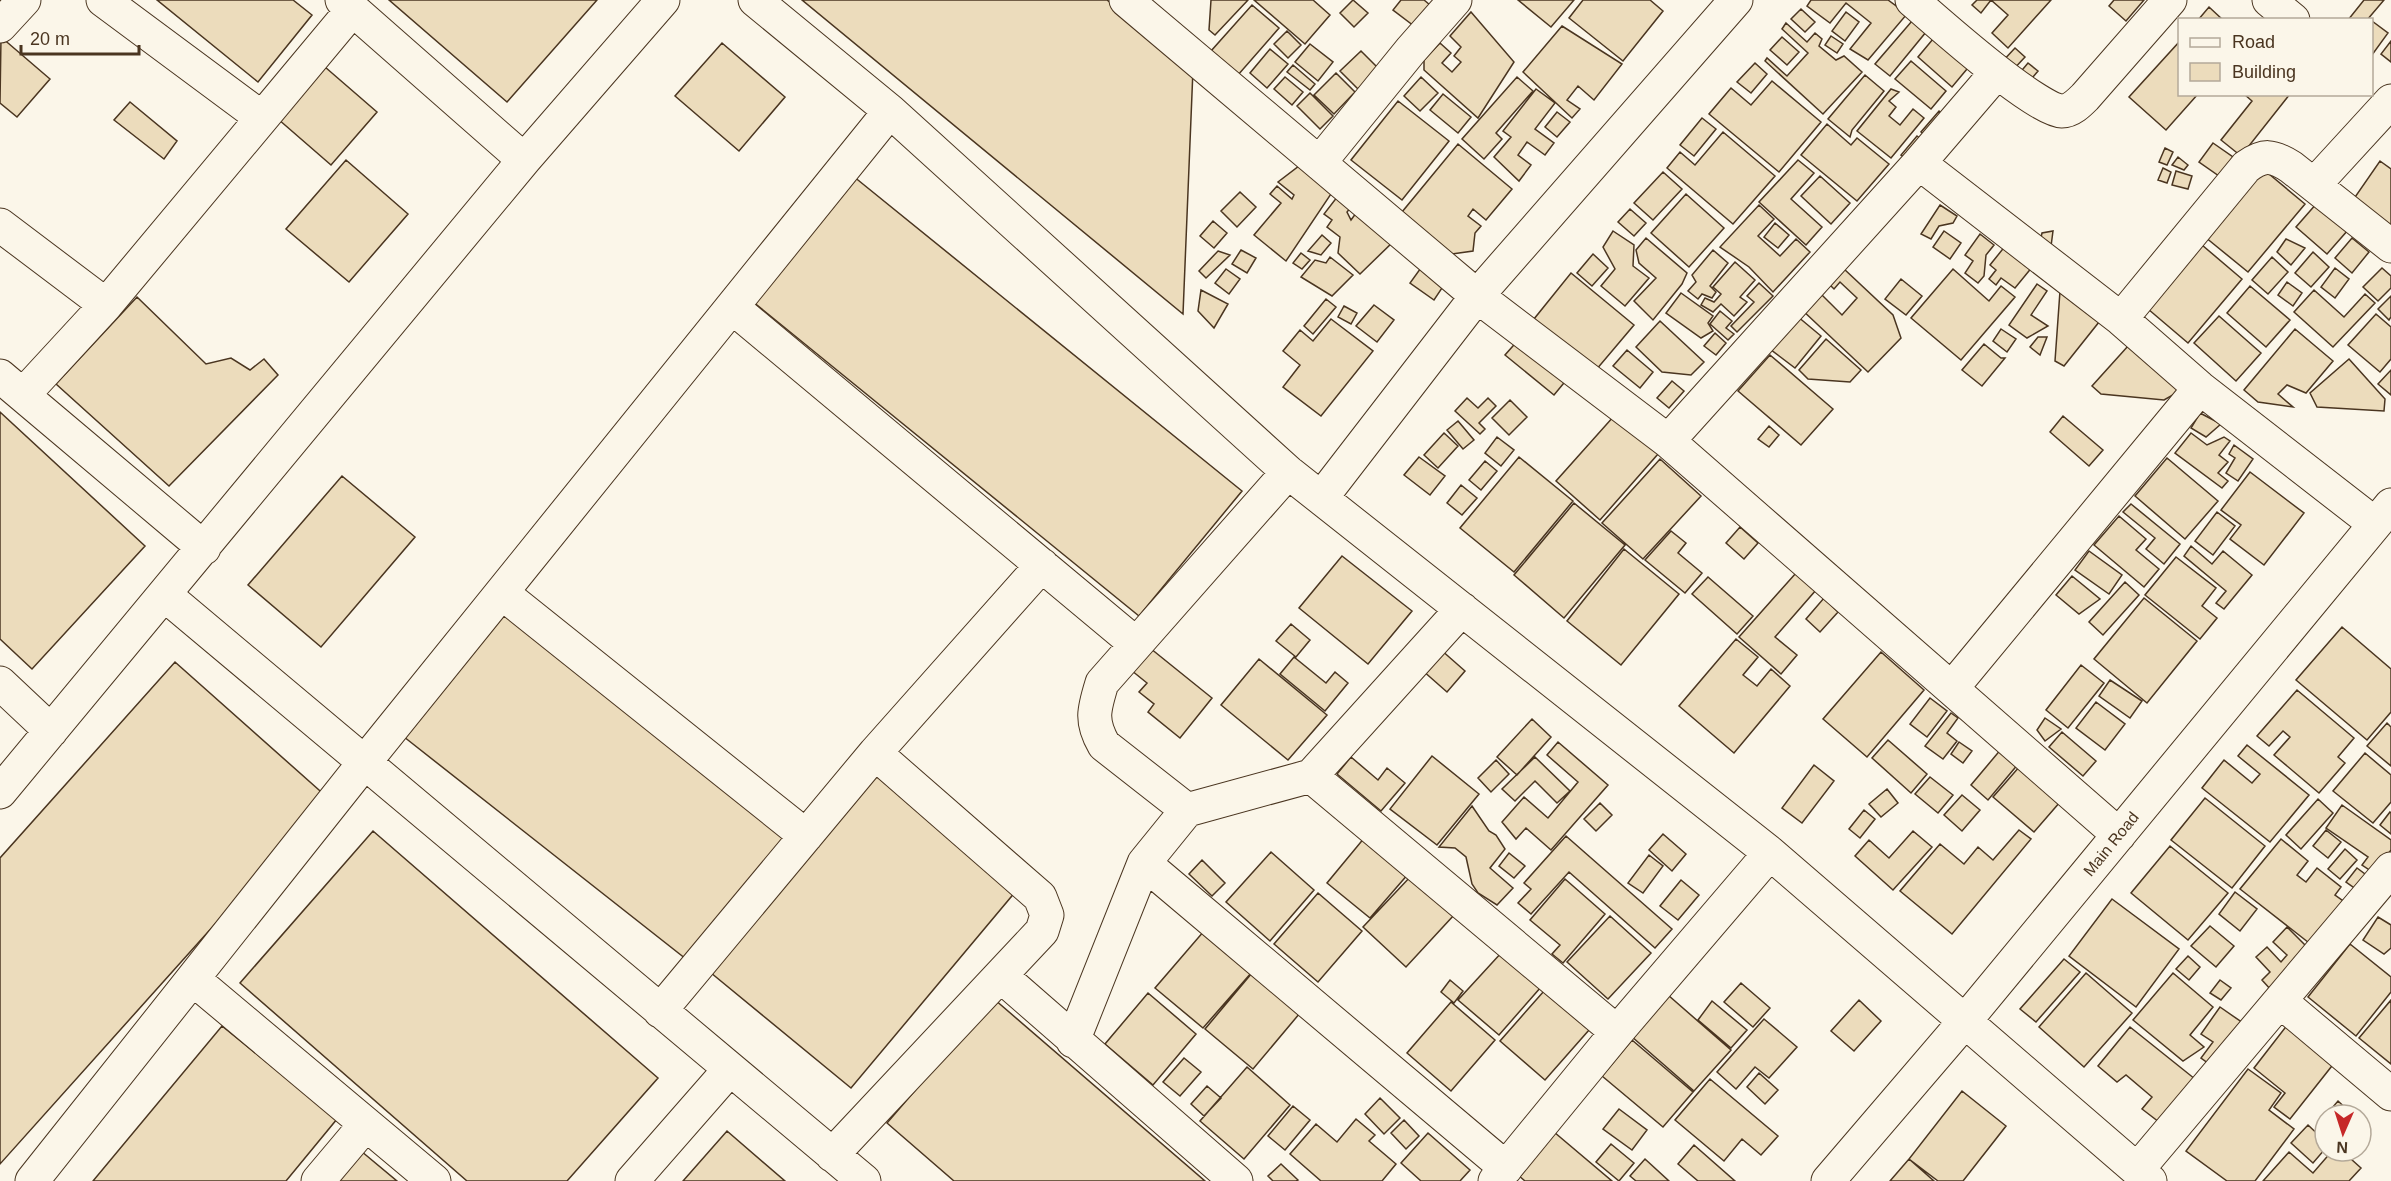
<svg xmlns="http://www.w3.org/2000/svg" width="2391" height="1181" viewBox="0 0 2391 1181" font-family="Arial,sans-serif">
  <rect width="100%" height="100%" fill="#fbf6e9"/>
  <path fill="#ecdcbc" stroke="#4a3520" stroke-width="1.5" d="M157,0H293L312,15L258,82Z
    M389,0H597L507,102Z
    M802,0H1107L1193,69L1183,314Z
    M1211,0H1248L1215,35L1209,30Z
    M1254,0H1313L1330,15L1305,44Z
    M1353,0L1368,13L1354,27L1340,13Z
    M1401,0H1424L1430,5L1414,26L1393,10Z
    M1518,0H1574L1551,27Z
    M1583,0H1650L1663,11L1623,61L1569,18Z
    M1811,0H1888L1907,14L1868,60L1850,49L1871,23L1846,3L1830,23L1807,6Z
    M1977,0H2051L2008,48L1992,33L2008,15L1991,0L1981,13L1972,5Z
    M2114,0H2144L2126,21L2109,6Z
    M2364,0H2384L2367,20H2348Z
    M1252,5L1279,28L1238,75L1211,51Z
    M2209,7L2223,20H2198Z
    M1801,9L1815,22L1805,32L1791,19Z
    M1471,12L1514,62L1478,118L1424,70V60L1440,43L1451,53L1442,63L1452,72L1461,62L1454,56L1461,47L1450,36Z
    M1846,12L1859,22L1845,41L1832,31Z
    M1912,21L1926,32L1890,76L1875,64Z
    M2372,21L2388,33L2372,55Z
    M1786,23L1807,42L1815,33L1822,39L1819,46L1836,60L1844,56L1862,72L1823,114L1765,61L1767,58L1787,76L1808,53L1782,29Z
    M1562,26L1622,64L1594,100L1578,86L1567,100L1580,109L1572,118L1523,72Z
    M1287,31L1301,45L1288,58L1274,44Z
    M1938,33L1972,63L1952,87L1918,57Z
    M1831,36L1843,44L1837,53L1825,45Z
    M1,37L50,79L17,117L0,103Z
    M1782,37L1799,52L1787,65L1770,50Z
    M2180,41V94H2198L2166,130L2129,97Z
    M2391,41V62L2381,54Z
    M722,43L785,97L739,151L675,96Z
    M1310,44L1333,62L1318,81L1295,62Z
    M2015,48L2025,57L2011,72L2001,63Z
    M1270,49L1288,64L1267,88L1250,73Z
    M1361,51L1379,69L1358,89L1340,71Z
    M1911,61L1946,91L1931,109L1895,79Z
    M1755,63L1767,74L1751,93L1737,82Z
    M2028,63L2038,71L2028,83L2018,75Z
    M1293,65L1315,84L1310,90L1287,72Z
    M325,67L377,112L331,165L278,119Z
    M1336,73L1355,92L1334,114L1314,95Z
    M1865,75L1884,91L1852,130L1850,137L1828,119Z
    M1285,77L1303,92L1292,105L1274,89Z
    M1421,77L1438,93L1420,111L1404,96Z
    M1517,77L1533,91L1496,133L1502,139L1484,159L1462,139Z
    M1772,81L1821,122L1779,172L1709,114L1731,88L1751,105Z
    M1536,89L1555,103L1535,129L1554,143L1545,155L1527,142L1518,155L1531,165L1519,181L1494,157L1511,137L1503,131Z
    M1891,89L1899,92L1889,101L1896,107L1889,116L1900,125L1913,109L1924,118L1891,158L1857,131Z
    M1310,93L1333,116L1320,129L1297,106Z
    M1443,94L1471,117L1458,133L1430,110Z
    M2244,94H2290L2241,156L2221,140L2252,101Z
    M1398,101L1449,141L1402,200L1351,160Z
    M130,102L177,141L164,159L114,120Z
    M1939,111L1946,118L1929,138L1921,132Z
    M1557,112L1570,122L1557,137L1545,127Z
    M1702,118L1716,129L1694,156L1680,145Z
    M1827,124L1851,145L1857,138L1889,164L1857,201L1801,155Z
    M1723,132L1775,176L1733,224L1667,168L1680,152L1695,165Z
    M1917,136L1925,142L1910,161L1901,155Z
    M2213,143L2233,157L2219,176L2199,162Z
    M1458,144L1512,189L1486,220L1473,209L1468,216L1481,226L1475,233L1473,251L1452,254L1402,212Z
    M2165,148L2173,152L2167,165L2159,162Z
    M2178,157L2188,165L2184,170L2172,165Z
    M346,160L408,214L349,282L286,229Z
    M1798,160L1814,173L1791,199L1822,227L1806,245L1759,202Z
    M2380,161L2391,169V226L2353,200Z
    M1299,166L1331,194L1286,261L1254,235L1281,203L1270,194L1277,186L1292,199L1294,195L1278,182Z
    M2163,168L2171,172L2167,183L2158,180Z
    M2263,169L2305,204L2248,272L2205,237Z
    M2176,171L2192,176L2188,189L2172,185Z
    M1663,172L1682,189L1653,220L1634,203Z
    M853,176L1242,491L1139,616L752,301Z
    M1820,176L1850,203L1831,224L1801,196Z
    M1240,192L1256,207L1237,227L1221,211Z
    M1341,192L1355,202L1347,212L1351,220L1359,209L1397,238L1360,274L1338,253L1340,237L1327,227L1332,220L1324,214Z
    M1686,194L1724,228L1689,267L1651,233Z
    M2317,203L2348,230L2327,254L2296,227Z
    M1759,205L1774,219L1758,236L1780,256L1796,239L1810,252L1773,292L1749,267L1720,247Z
    M1940,205L1957,216L1953,223L1939,226L1931,239L1921,234Z
    M1630,209L1646,223L1634,236L1618,222Z
    M1213,221L1227,233L1214,248L1200,236Z
    M1775,223L1789,235L1778,248L1764,237Z
    M1613,231L1634,245L1633,266L1649,278L1625,306L1601,286L1615,269L1603,247Z
    M1944,231L1961,243L1950,259L1933,247Z
    M2053,231L2050,254L2039,246L2042,233Z
    M1980,234L1994,245L1986,255L1984,276L1978,283L1965,273L1973,261L1965,255Z
    M1322,235L1331,243L1321,255L1308,251Z
    M1646,238L1687,273L1682,284L1653,320L1634,301L1656,278L1639,263L1636,250Z
    M2352,238L2369,252L2352,273L2335,258Z
    M2286,239L2305,248L2291,265L2277,252Z
    M2006,245L2033,266L2015,288L2001,278L1996,285L1989,279L1996,270L1990,265Z
    M2202,245L2242,279L2188,343L2148,309Z
    M1241,250L1256,258L1247,273L1232,264Z
    M1713,250L1728,263L1710,286L1716,292L1712,298L1702,294L1698,299L1688,291L1696,282L1692,275Z
    M1218,251L1230,255L1206,278L1199,271Z
    M2313,252L2329,267L2311,287L2295,273Z
    M1301,253L1310,260L1302,269L1293,263Z
    M1593,254L1608,268L1592,286L1577,273Z
    M1330,257L1353,275L1332,296L1301,277L1315,260L1326,263Z
    M2272,257L2288,272L2268,294L2252,280Z
    M1735,262L1755,280L1740,297L1747,302L1734,316L1721,304L1713,312L1701,305L1705,298L1714,302L1721,294L1713,287Z
    M1423,265L1446,282L1434,300L1410,283Z
    M1843,268L1893,315L1901,338L1868,372L1800,308L1817,290L1842,315L1857,298L1840,282L1834,289L1828,283Z
    M2335,268L2349,279L2335,298L2321,287Z
    M2382,268L2391,276V288L2378,301L2363,287Z
    M1226,269L1240,279L1229,294L1215,283Z
    M1953,269L1989,301L2001,286L2015,297L1961,360L1911,318Z
    M1571,273L1634,325L1596,370L1534,319Z
    M1901,279L1922,296L1906,315L1885,299Z
    M2287,282L2302,293L2293,306L2278,295Z
    M1759,283L1773,296L1737,332L1731,326L1754,302L1747,296Z
    M2037,284L2047,291L2031,315L2048,326L2027,338L2009,325Z
    M2250,286L2290,320L2266,347L2227,313Z
    M1201,290L1228,304L1214,328L1198,311Z
    M2314,290L2344,317L2365,294L2375,303L2333,347L2294,312Z
    M2060,291L2099,322L2064,366L2055,361Z
    M1681,293L1713,316L1708,323L1713,331L1701,338L1666,313Z
    M2391,296V317L2389,320L2378,309Z
    M137,297L206,364L231,358L250,370L264,359L278,375L169,486L56,384Z
    M1326,299L1336,307L1313,334L1304,326Z
    M1374,305L1394,320L1377,342L1356,326Z
    M1344,306L1357,313L1351,324L1338,317Z
    M1720,311L1732,321L1726,328L1734,334L1728,340L1710,324Z
    M2376,314L2391,327V359L2380,372L2348,345Z
    M1797,316L1821,336L1795,368L1770,349Z
    M2219,316L2261,353L2236,381L2194,343Z
    M1331,319L1373,351L1321,416L1283,387L1300,365L1283,351L1300,330L1313,341Z
    M1660,321L1704,362L1691,375L1662,372L1636,347Z
    M2001,329L2016,339L2007,352L1993,341Z
    M2295,329L2333,361L2306,393L2287,385L2278,394L2293,407L2258,402L2244,390Z
    M1715,333L1726,343L1716,355L1704,346Z
    M2038,337H2047L2040,355L2030,347Z
    M1520,338L1568,378L1554,395L1505,355Z
    M1826,339L1861,370L1850,382L1808,379L1799,370Z
    M1984,344L2001,358H2005L1982,386L1962,370Z
    M2128,346L2180,391L2164,400L2101,394L2092,386Z
    M1627,350L1653,372L1640,388L1613,366Z
    M1770,355L1833,409L1801,445L1738,391Z
    M2349,359L2385,399L2384,411L2317,407L2310,393Z
    M2391,370V395L2378,384Z
    M1672,381L1684,391L1669,408L1657,398Z
    M1467,398L1478,408L1488,398L1496,406L1479,423L1485,429L1480,434L1455,411Z
    M1510,400L1527,417L1509,435L1492,418Z
    M0,412L145,546L32,669L0,639Z
    M2200,413L2221,424L2206,437L2191,428Z
    M1614,416L1658,454L1600,520L1556,481Z
    M2063,416L2103,450L2089,466L2050,432Z
    M1458,421L1474,440L1463,449L1447,430Z
    M1769,426L1779,435L1769,447L1758,439Z
    M1444,433L1458,446L1438,468L1424,455Z
    M2191,433L2207,445L2224,437L2230,441L2219,455L2228,462L2218,473L2228,481L2222,488L2175,453Z
    M1497,437L1514,450L1501,466L1485,453Z
    M2234,445L2253,459L2238,481L2226,473L2235,458L2229,454Z
    M1419,457L1445,476L1430,495L1404,475Z
    M1519,457L1573,501L1514,572L1460,528Z
    M2167,458L2218,501L2185,539L2135,496Z
    M1660,459L1701,496L1643,559L1602,523Z
    M1485,461L1497,471L1481,490L1469,480Z
    M2250,472L2304,513L2264,565L2230,539L2241,525L2221,510Z
    M342,476L415,537L321,647L248,585Z
    M1461,485L1477,498L1462,515L1447,503Z
    M1574,503L1625,545L1564,618L1514,575Z
    M2131,504L2180,544L2164,564L2146,549L2155,538L2123,512Z
    M2217,512L2235,526L2213,555L2195,541Z
    M2119,516L2146,539L2136,550L2159,569L2144,587L2094,545Z
    M1740,527L1758,543L1744,559L1726,543Z
    M1671,531L1686,543L1678,553L1702,573L1685,593L1645,560Z
    M2191,546L2212,564L2223,551L2252,575L2224,609L2216,603L2226,591L2184,556Z
    M1624,549L1679,594L1621,665L1567,621Z
    M2089,551L2122,575L2109,594L2075,570Z
    M1342,556L1412,611L1368,664L1299,608Z
    M2176,557L2216,588L2202,606L2217,618L2200,639L2145,595Z
    M1796,573L1816,590L1775,637L1797,655L1781,674L1739,637Z
    M2072,576L2100,599L2079,614L2056,595Z
    M1708,577L1753,616L1737,634L1692,594Z
    M2125,582L2139,595L2103,635L2089,622Z
    M1824,598L1838,612L1820,632L1806,619Z
    M2144,598L2197,641L2147,703L2094,659Z
    M500,607L787,833L686,959L399,733Z
    M1291,624L1310,640L1296,657L1276,641Z
    M2342,627L2391,669V712L2367,740L2296,680Z
    M1736,639L1758,657L1743,675L1757,686L1771,669L1790,686L1734,753L1679,706Z
    M1145,644L1212,698L1180,738L1148,712L1154,704L1139,692L1147,683L1126,666Z
    M1440,649L1465,671L1447,692L1422,670Z
    M1881,652L1924,690L1867,757L1823,719Z
    M1294,657L1326,683L1335,672L1348,683L1325,711L1280,674Z
    M1259,659L1327,715L1288,760L1221,705Z
    M175,662L328,798L0,1164V858Z
    M2081,665L2104,683L2068,728L2046,710Z
    M2110,680L2142,701L2130,718L2099,696Z
    M2297,690L2354,738L2338,757L2345,763L2319,793L2274,755L2290,737L2283,731L2269,746L2257,736Z
    M1930,698L1947,711L1927,737L1910,724Z
    M2096,702L2125,724L2105,750L2076,728Z
    M1951,713L1958,718L1947,733L1957,741L1943,759L1925,746Z
    M2045,718L2061,729L2045,741L2037,730Z
    M1532,719L1551,737L1517,775L1497,757Z
    M2387,723L2391,727V766L2367,746Z
    M2062,732L2096,761L2083,776L2049,747Z
    M1888,740L1927,774L1911,793L1872,758Z
    M1558,742L1608,785L1551,850L1526,828L1516,839L1502,822L1524,797L1548,818L1578,782L1547,755Z
    M1959,742L1972,751L1963,763L1951,754Z
    M2247,745L2309,795L2270,842L2202,788L2224,760L2252,783L2260,774L2238,756Z
    M2002,748L2019,763L1988,800L1971,785Z
    M2365,753L2391,775V802L2373,823L2333,791Z
    M1432,756L1479,794L1437,845L1390,809Z
    M1351,757L1378,780L1387,768L1405,783L1381,811L1337,774Z
    M1535,757L1570,791L1557,803L1535,781L1515,801L1502,789Z
    M1496,760L1509,774L1491,792L1478,778Z
    M1814,765L1834,781L1802,823L1782,808Z
    M2020,766L2060,802L2034,832L1993,797Z
    M870,771L1016,891L851,1088L705,968Z
    M1930,777L1953,795L1938,813L1915,794Z
    M1887,789L1898,803L1881,817L1869,804Z
    M1962,795L1980,810L1962,831L1944,815Z
    M2205,798L2265,846L2232,888L2171,840Z
    M2318,799L2333,813L2301,849L2286,835Z
    M1600,803L1612,815L1596,831L1584,819Z
    M2342,805L2391,840V850L2374,873L2362,865L2368,857L2326,828Z
    M1472,806L1489,831L1496,835L1505,849L1490,868L1513,888L1497,905L1478,893L1472,884L1466,857L1455,848L1439,847Z
    M1864,810L1875,819L1860,838L1849,829Z
    M2390,812L2391,813V834L2380,825Z
    M2019,830L2031,839L1952,934L1900,891L1940,844L1964,864L1978,847L1993,860Z
    M2326,830L2341,842L2328,858L2313,846Z
    M373,831L658,1078L567,1181H467L240,983Z
    M1913,831L1932,847L1893,890L1855,856L1869,840L1889,858Z
    M1663,834L1686,854L1672,871L1649,850Z
    M1566,836L1672,929L1655,948L1569,872L1531,914L1518,903L1531,889L1524,883Z
    M1365,837L1409,873L1370,918L1327,883Z
    M2281,839L2308,861L2297,875L2306,882L2317,868L2341,887L2335,895L2346,903L2313,946L2240,889Z
    M2170,846L2228,893L2188,940L2131,893Z
    M2345,849L2357,860L2340,879L2328,869Z
    M1271,852L1314,890L1270,941L1226,902Z
    M1509,853L1525,866L1514,878L1499,866Z
    M1649,855L1663,866L1643,893L1628,883Z
    M1202,860L1225,883L1212,896L1189,874Z
    M2357,868L2373,880L2356,889L2346,882Z
    M1411,876L1454,915L1406,967L1363,927Z
    M1565,879L1605,914L1563,963L1552,954L1560,945L1530,920Z
    M1681,880L1699,895L1678,920L1660,906Z
    M2235,892L2257,909L2240,931L2219,914Z
    M1318,893L1362,931L1318,982L1274,944Z
    M2112,899L2179,949L2136,1007L2069,956Z
    M1610,916L1651,953L1608,999L1567,962Z
    M2378,917L2391,925V948L2384,954L2363,940Z
    M2210,926L2234,946L2216,967L2191,946Z
    M2287,927L2311,951L2271,990L2262,980L2270,972L2256,957L2267,947L2281,962L2287,955L2273,942Z
    M1204,931L1252,972L1203,1028L1155,988Z
    M2350,944L2391,977V992L2356,1036L2308,997Z
    M1502,952L1541,987L1499,1035L1458,1000Z
    M2188,956L2200,967L2189,980L2176,969Z
    M2064,959L2080,972L2036,1022L2020,1009Z
    M1252,973L1300,1013L1253,1069L1205,1029Z
    M2086,973L2132,1013L2084,1067L2039,1027Z
    M2173,973L2213,1007L2190,1035L2204,1047L2183,1061L2133,1020Z
    M1450,980L1463,991L1454,1003L1441,992Z
    M2220,980L2231,988L2221,1000L2210,993Z
    M1741,983L1770,1008L1753,1027L1724,1002Z
    M1544,991L1589,1030L1545,1080L1500,1041Z
    M1148,993L1196,1034L1153,1085L1105,1044Z
    M1668,995L1731,1050L1694,1091L1631,1036Z
    M994,999L1205,1181H954L887,1123Z
    M1859,1000L1881,1021L1854,1051L1831,1031Z
    M2391,1000V1064L2359,1038Z
    M1712,1001L1747,1030L1731,1048L1698,1020Z
    M1451,1002L1495,1040L1451,1091L1407,1053Z
    M2220,1007L2243,1023L2212,1066L2201,1058L2213,1042L2201,1034Z
    M1764,1019L1797,1047L1769,1078L1755,1067L1736,1089L1717,1072Z
    M2288,1024L2335,1062L2290,1119L2274,1107L2285,1093L2254,1068Z
    M222,1026L337,1119L286,1181H93Z
    M2130,1027L2195,1079L2159,1122L2142,1109L2152,1097L2126,1075L2117,1082L2098,1066Z
    M1632,1040L1693,1092L1663,1127L1602,1076Z
    M1184,1058L1201,1072L1180,1096L1163,1082Z
    M1247,1067L1290,1105L1244,1159L1200,1121Z
    M2248,1069L2281,1093L2269,1110L2294,1129L2255,1181H2227L2186,1151Z
    M1759,1073L1778,1090L1765,1104L1747,1087Z
    M1710,1079L1778,1136L1761,1155L1742,1139L1724,1161L1675,1120Z
    M1207,1086L1221,1098L1204,1116L1191,1104Z
    M1962,1091L2006,1126L1963,1181H1938L1909,1159Z
    M1380,1098L1400,1118L1384,1134L1365,1114Z
    M2338,1101L2353,1115H2326Z
    M1293,1106L1310,1120L1285,1150L1268,1136Z
    M1619,1109L1647,1130L1632,1150L1603,1129Z
    M1356,1119L1375,1135L1369,1141L1396,1164L1382,1181H1321L1290,1154L1316,1124L1337,1142Z
    M1404,1120L1419,1136L1406,1149L1391,1133Z
    M2308,1125L2325,1141V1149L2313,1163L2291,1143Z
    M727,1131L785,1181H683Z
    M1554,1132L1612,1181H1525L1518,1175Z
    M1428,1133L1470,1170L1460,1181H1421L1401,1163Z
    M1611,1144L1634,1163L1619,1181L1596,1162Z
    M1694,1145L1735,1181H1698L1678,1164Z
    M361,1151L397,1181H336Z
    M2332,1151H2342L2361,1168L2349,1181H2263L2289,1152L2313,1173Z
    M1645,1159L1669,1181H1636L1630,1176Z
    M1909,1159L1934,1181H1890Z
    M1281,1164L1298,1180L1296,1181H1273L1268,1176Z"/>
  <g fill="none" stroke-linecap="round" stroke-linejoin="round">
    <defs>
      <path id="minor" d="M103,0L262,118
        M342,0L524,160
        M755,0L890,111L1288,472L1770,853L2150,1181
        M1126,0L1477,296L1668,441L2119,835
        M1912,0C1936,21 2036,110 2062,111C2071,111 2079,103 2085,97L2170,0
        M2269,0L2293,20
        M0,26L24,0
        M1320,162L1411,50L1455,0
        M1919,163L2121,319L2200,388L2375,524
        M2314,185L2391,101
        M0,225L106,305
        M732,307L1136,644
        M2121,319L2246,167C2264,154 2272,155 2291,167L2391,246
        M0,376L204,548
        M23,395L106,305L353,9
        M1668,441L1919,163L1997,72
        M1322,497L1477,296L1736,0
        M502,593L806,836
        M165,595L864,1181
        M0,683L51,731
        M1952,688L2200,388
        M1311,776L1617,1032
        M0,792L524,160L663,0
        M1187,810L1104,745C1090,721 1094,709 1102,683L1288,472
        M1144,863L1506,1168
        M1001,976L1236,1181
        M193,979L434,1181
        M2280,1001L2391,1094
        M660,1011L875,753L1042,565
        M1073,1041L1144,863L1187,810L1311,776L1462,609
        M832,1155L1042,931L1047,915L1040,897L875,753
        M2137,1170L2391,869
        M32,1181L364,763L890,111
        M318,1181L366,1124
        M632,1181L730,1069
        M1495,1181L1617,1032L1770,853
        M1828,1181L1965,1021L2391,505"/>
    </defs>
    <use href="#minor" stroke="#4a3520" stroke-width="35"/>
    <use href="#minor" stroke="#fbf6e9" stroke-width="33"/>
  </g>
  <g text-anchor="middle" dominant-baseline="central" stroke-width="4.5" stroke-linejoin="round" paint-order="stroke">
    <g font-size="16" fill="#4a3520" stroke="#fbf6e9">
      <text transform="translate(2111 844) rotate(-51)">Main Road</text>
    </g>
  </g>
  <rect x="2178" y="18" width="195" height="78" fill="#fbf6e9" stroke="#b4a999" stroke-width="1.5"/>
  <rect x="2190" y="38" width="30" height="9" fill="#fbf6e9" stroke="#b4a999" stroke-width="1.5"/>
  <text x="2232" y="48" font-size="18" fill="#4a3520">Road</text>
  <rect x="2190" y="63" width="30" height="18" fill="#ecdcbc" stroke="#b4a999" stroke-width="1.5"/>
  <text x="2232" y="78" font-size="18" fill="#4a3520">Building</text>
  <g transform="translate(2343 1133) rotate(183)"><circle r="28" fill="#fbf6e9" stroke="#b4a999" stroke-width="1.5"/>
  <path d="M0-4.5L10 22L0 15L-10 22Z" fill="#c62828"/>
  <text y="-9" font-size="16" font-weight="bold" text-anchor="middle" fill="#4a3520">N</text>
  </g>
  <path d="M21 45v9h118v-9" fill="none" stroke="#4a3520" stroke-width="3"/>
  <text x="30" y="45" font-size="18" fill="#4a3520" stroke="#fbf6e9" stroke-width="4.5" paint-order="stroke">20 m</text>
</svg>
